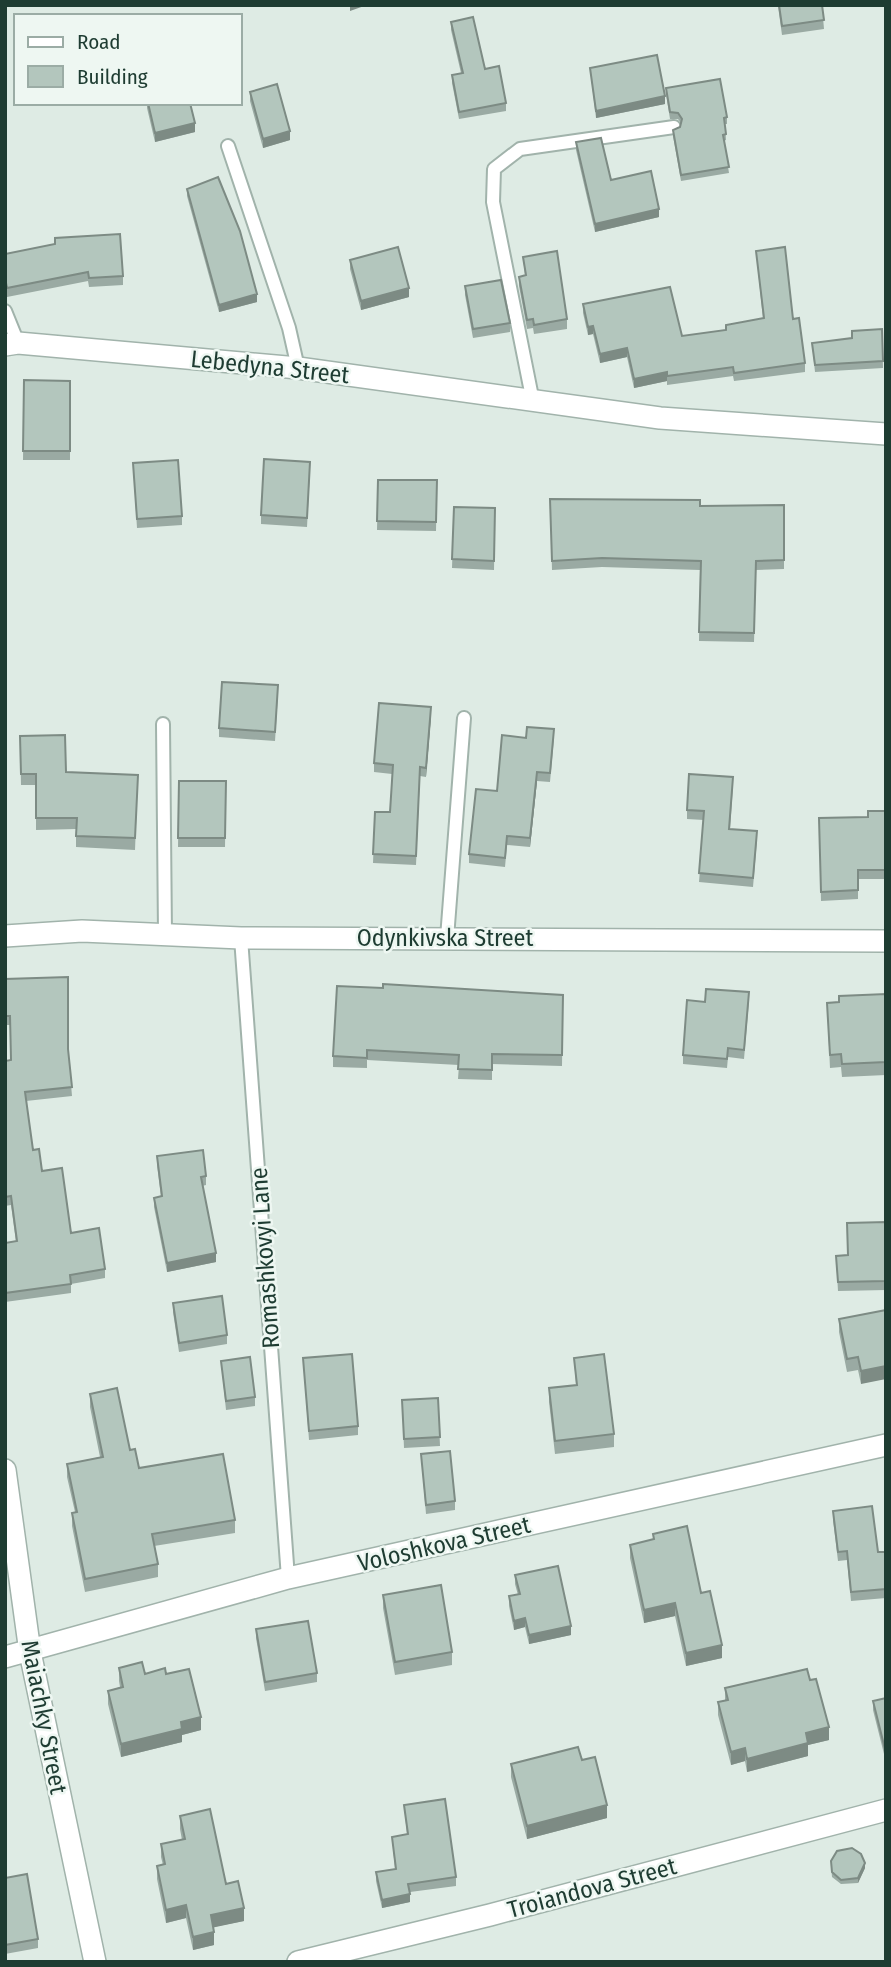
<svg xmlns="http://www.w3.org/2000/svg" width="891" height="1967" viewBox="0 0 891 1967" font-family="'Fira Sans Condensed',sans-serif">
  <rect width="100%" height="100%" fill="#deebe4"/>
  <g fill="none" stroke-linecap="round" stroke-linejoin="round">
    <defs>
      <path id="lane" d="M228,146L289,328L298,368
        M5,311L18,343
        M533,402L493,202L494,169L520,149L674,127
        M163,724L165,934
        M241,938L288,1578
        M447,938L464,718"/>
      <path id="street" d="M5,345L18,343L298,368L660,418L886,434
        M5,936L82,931L241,938L886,941
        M5,1470L30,1652L95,1962
        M5,1657L288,1578L886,1445
        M298,1962L490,1915L886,1810"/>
    </defs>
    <use href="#lane" stroke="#a1b3ab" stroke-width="16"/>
    <use href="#street" stroke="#a1b3ab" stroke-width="24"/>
    <use href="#lane" stroke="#fff" stroke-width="12"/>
    <use href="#street" stroke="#fff" stroke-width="21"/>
  </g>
  <path fill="#9aaaa3" d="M822,5L824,29L782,35L778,6Z
    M451,22L485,69L506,103V111L459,119L452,83V75L461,73L451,30Z
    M590,68L665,104L596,118Z
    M666,88L727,117V124H725L726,140L724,141L729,173L681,181L673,136V130L680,127L681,123L678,119H670L666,94Z
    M250,92L290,140L263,148L250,101Z
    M147,103H190L195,132L155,142L147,108Z
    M576,142L611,180L659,217L595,232L576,150Z
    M187,189L257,302L219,312L187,196Z
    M756,251L793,319L805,363V372L734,381L733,376L667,385V381L634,388L627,357L600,363L593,334L588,335L583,313V304L682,336L726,330V325L763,319Z
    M5,254L123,276V285L89,287L88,281L7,297L5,287Z
    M523,257L567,319V329L534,334L533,328L527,329L519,286V277L525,276Z
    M350,260L409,297L361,310L350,269Z
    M465,286L510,323V332L473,338L465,295Z
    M882,329L883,368L815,372L812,343L852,338Z
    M24,380L70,381V460H23Z
    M133,463L182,516V525L137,528Z
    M310,471L307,527L261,524V515Z
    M378,480H437L436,531L377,530Z
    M550,499L700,506L784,505V569L756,570L754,642L699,641L700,570L602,567L552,570Z
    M454,507L495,508L494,570L452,568Z
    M278,694L275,741L219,737V728Z
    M431,716L426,777L420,776L416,865L373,863L375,812H390L392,774L374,772V763Z
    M20,736L66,772L138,775L135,850L76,847V829L36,830V785H21Z
    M526,738H554L550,782L537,781L530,847L507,845L505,867L469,863V854L497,791Z
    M179,781H226L225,847H178Z
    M733,786L730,829L757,840L753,887L699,882L704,820L687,819V810Z
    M886,811V879H858V899L821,901L819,818L868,817Z
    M5,979L68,1049L72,1096L26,1101L33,1150L71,1233L105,1269V1278L71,1284V1293L5,1302V1243L16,1242L11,1205L5,1206V1061L11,1060L10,1025H5Z
    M886,994V1075L842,1077L841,1067L830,1068L827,1003L839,1002Z
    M563,995L562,1066L492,1064V1080L458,1079L459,1065L367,1060V1068L333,1067V1056Z
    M749,1001L744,1059L728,1057L727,1068L683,1064V1055L705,1002Z
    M157,1156L206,1176V1185L202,1186L216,1262L167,1272L154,1207V1198L161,1197L157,1165Z
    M886,1222V1290L838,1291L836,1256L848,1255Z
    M173,1303L227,1335V1344L179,1352L173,1312Z
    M886,1310L861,1384L858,1370L847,1372L839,1332V1319Z
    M303,1358L358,1426V1435L309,1440Z
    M574,1358L614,1434V1447L555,1454L549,1402V1388L576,1385Z
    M221,1361L255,1397V1406L226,1410Z
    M90,1394L130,1450L139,1468L235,1520V1533L154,1546L158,1564V1577L85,1592L72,1526V1513L75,1512L67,1477V1464L100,1457L90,1407Z
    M438,1398L440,1446L404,1448L402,1400Z
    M421,1454L455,1501V1510L426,1514Z
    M833,1511L878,1552L886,1563V1598L851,1601L847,1560L838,1561L833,1520Z
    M653,1534L701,1593L722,1658L686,1666L675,1616L644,1623L630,1558V1545L653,1540Z
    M515,1575L571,1635L529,1644L525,1627L514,1630L509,1606V1596L518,1595L515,1584Z
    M383,1595L452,1652V1665L395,1675L383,1608Z
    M256,1629L317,1673V1682L265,1691L256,1638Z
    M119,1668L145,1674H166L201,1730L182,1735V1742L121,1757L108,1704V1691L120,1687L119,1681Z
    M725,1688L829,1740L808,1745V1756L747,1772L745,1761L731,1765L718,1715V1702L725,1701Z
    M886,1698V1762L873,1710V1701Z
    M582,1760L607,1818L527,1839L511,1777V1764Z
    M404,1805L456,1877V1886L410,1892V1902L382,1908L376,1881V1872L395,1869L392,1837L407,1834Z
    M180,1816L226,1884L244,1921L213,1927L214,1945L193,1950L186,1918L166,1923L157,1879V1866L163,1865L161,1857V1844L182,1840L180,1829Z
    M831,1865L865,1868L858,1883L841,1884L832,1877Z
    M5,1878L38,1939V1948L5,1954Z"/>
  <path fill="#7d8b84" d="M350,5H367L350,11Z
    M665,96V104L596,118V111Z
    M195,123V132L155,142V133Z
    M290,131V140L263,148V139Z
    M659,209V217L595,232V224Z
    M409,288V297L361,310V301Z
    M257,294V302L219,312V305Z
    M593,326V334L588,335V327Z
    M627,348V357L600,363V354Z
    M667,372V381L634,388V379Z
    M431,707V716L426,777V768Z
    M537,772V781L530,847V838Z
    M216,1253V1262L167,1272V1263Z
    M886,1366V1379L861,1384V1371Z
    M675,1603V1616L644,1623V1610Z
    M525,1618V1627L514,1630V1621Z
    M571,1626V1635L529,1644V1635Z
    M722,1645V1658L686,1666V1653Z
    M201,1717V1730L182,1735V1742L121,1757V1744L181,1722Z
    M829,1727V1740L808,1745V1756L747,1772V1759L806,1733Z
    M745,1748V1761L731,1765V1752Z
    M607,1805V1818L527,1839V1826Z
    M865,1863V1868L858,1883V1878Z
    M410,1894V1902L382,1908V1900Z
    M186,1905V1918L166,1923V1910Z
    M244,1908V1921L211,1928V1915Z
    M214,1932V1945L193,1950V1937Z"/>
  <path fill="#b3c6bd" stroke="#7d8b84" stroke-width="2" d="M779,5H822L824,20L782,26Z
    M473,17L485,69L499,66L506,103L459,112L452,75L463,73L451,22Z
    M657,55L665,96L596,111L590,68Z
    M720,79L727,117L724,118L726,134L723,135L729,167L681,175L673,130L680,127L682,119L678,113L670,112L666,88Z
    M277,84L290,131L263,139L250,92Z
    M148,103H190L195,123L155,133Z
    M601,138L611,180L651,171L659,209L595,224L576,142Z
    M218,177L240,231L257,294L219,305L187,189Z
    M120,234L123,276L89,278L88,272L7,288L5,278V254L55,244V238Z
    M398,247L409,288L361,301L350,260Z
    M785,247L793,319L799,318L805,363L734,373L733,367L667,376V372L634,379L627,348L600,354L593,326L588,327L583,304L670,287L682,336L726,330V325L764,318L756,251Z
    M557,251L567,319L534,325L533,319L527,320L519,277L526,275L523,257Z
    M501,280L510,323L473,329L465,286Z
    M882,329L883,361L815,365L812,343L852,338V331Z
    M24,380L70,381V451H23Z
    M264,459L310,462L307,518L261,515Z
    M178,460L182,516L137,519L133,463Z
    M378,480H437L436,522L377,521Z
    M550,499L700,500V506L784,505V560L756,561L754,633L699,632L701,561L602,558L552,561Z
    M454,507L495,508L494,561L452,559Z
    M222,682L278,685L275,732L219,728Z
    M379,703L431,707L426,768L420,767L416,856L373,854L375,812H390L393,765L374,763Z
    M527,727L554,729L550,773L537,772L530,838L507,836L505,858L469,854L476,789L497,791L502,735L526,738Z
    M65,735L66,772L138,775L135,838L76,836L77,818H36V774H21L20,736Z
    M689,774L733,777L729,829L757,831L753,878L699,873L704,811L687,810Z
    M179,781H226L225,838H178Z
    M868,811H886V870H858V890L821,892L819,818L868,817Z
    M68,977V1049L72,1087L25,1092L33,1150L39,1149L42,1171L62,1168L71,1233L99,1228L105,1269L70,1275L71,1284L5,1293V1243L17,1241L11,1196L5,1197V1061L11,1060L10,1016H5V979Z
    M383,984L563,995L562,1055L492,1054V1070L458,1069L459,1055L367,1050V1058L333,1056L337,986L383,988Z
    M706,989L749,992L744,1050L728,1048L727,1059L683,1055L687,1000L705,1002Z
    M886,994V1062L842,1064L841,1054L830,1055L827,1003L839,1002V996Z
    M203,1150L206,1176L201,1177L216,1253L167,1263L154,1198L162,1196L157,1156Z
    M886,1222V1281L838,1282L836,1256L848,1255L847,1223Z
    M222,1296L227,1335L179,1343L173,1303Z
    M886,1310V1366L861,1371L858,1357L847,1359L839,1319Z
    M352,1354L358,1426L309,1431L303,1358Z
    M604,1354L614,1434L555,1441L549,1388L577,1385L574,1358Z
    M250,1357L255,1397L226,1401L221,1361Z
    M117,1388L130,1450L135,1449L139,1468L223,1454L235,1520L152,1534L158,1564L85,1579L72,1513L77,1512L67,1464L103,1457L90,1394Z
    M438,1398L440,1437L404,1439L402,1400Z
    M450,1451L455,1501L426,1505L421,1454Z
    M872,1506L878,1552H885L886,1589L851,1592L847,1551L838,1552L833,1511Z
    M687,1526L701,1593L710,1591L722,1645L686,1653L675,1603L644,1610L630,1545L654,1539L653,1534Z
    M558,1566L571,1626L529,1635L525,1618L514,1621L509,1596L520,1594L515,1575Z
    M441,1585L452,1652L395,1662L383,1595Z
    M308,1621L317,1673L265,1682L256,1629Z
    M142,1662L145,1674L165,1668L166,1674L189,1669L201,1717L181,1722L182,1729L121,1744L108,1691L123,1687L119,1668Z
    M807,1669L810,1680L816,1679L829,1727L806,1733L808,1743L747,1759L745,1748L731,1752L718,1702L728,1700L725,1688Z
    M886,1698V1753L873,1701Z
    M578,1747L582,1760L595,1757L607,1805L527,1826L511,1764Z
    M445,1799L456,1877L408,1884L410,1894L382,1900L376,1872L396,1869L392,1837L408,1834L404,1805Z
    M210,1809L226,1884L238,1881L244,1908L211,1915L214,1932L193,1937L186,1905L166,1910L157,1866L165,1864L161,1844L185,1839L180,1816Z
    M852,1848L861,1854L865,1863L858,1878L841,1880L832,1872L831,1861L837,1851Z
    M27,1874L38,1939L5,1945V1878Z"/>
  <g text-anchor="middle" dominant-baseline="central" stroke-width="5" stroke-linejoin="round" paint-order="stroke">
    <g font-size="24" fill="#1e3c32" stroke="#eef7f2">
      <text transform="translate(270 367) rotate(6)">Lebedyna Street</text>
      <text x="445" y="938">Odynkivska Street</text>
      <text transform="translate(265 1258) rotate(-94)">Romashkovyi Lane</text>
      <text transform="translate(444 1544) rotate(-13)">Voloshkova Street</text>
      <text transform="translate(44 1717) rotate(79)">Maiachky Street</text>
      <text transform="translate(592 1888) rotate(-15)">Troiandova Street</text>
    </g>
  </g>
  <rect width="891" height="1967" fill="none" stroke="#1e3c32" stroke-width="14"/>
  <rect x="14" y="14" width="228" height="91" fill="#eef7f2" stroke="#9baca5" stroke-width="2"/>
  <rect x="28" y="37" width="35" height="10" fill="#ffffff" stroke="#9baca5" stroke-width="2"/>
  <text x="77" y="49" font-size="21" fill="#1e3c32">Road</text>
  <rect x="28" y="66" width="35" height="21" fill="#b3c6bd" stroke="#9baca5" stroke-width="2"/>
  <text x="77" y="84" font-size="21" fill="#1e3c32">Building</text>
</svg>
